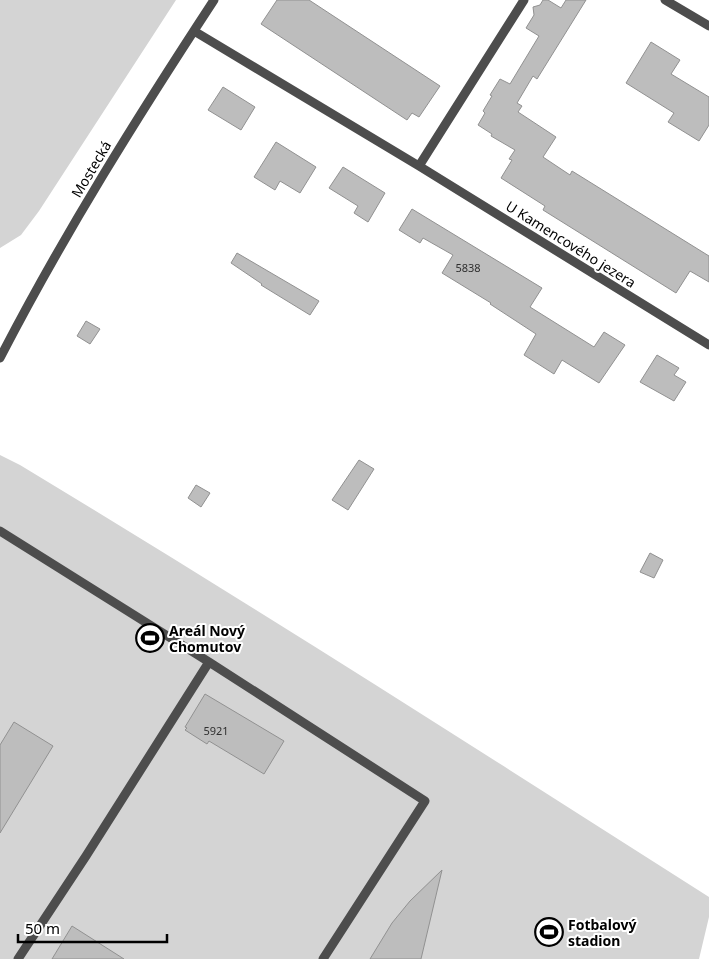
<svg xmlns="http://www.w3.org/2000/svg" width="709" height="959" viewBox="0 0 709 959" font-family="'Noto Sans',sans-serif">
  <rect width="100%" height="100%" fill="#fff"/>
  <path fill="#d4d4d4" d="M0,0H176L39,211L21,235L0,248Z
    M0,455L20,465C252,605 480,751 709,897V917L699,959H0Z"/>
  <path fill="#bdbdbd" stroke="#919191" d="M277,0H309L440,86L419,117L412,113L407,120L261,24Z
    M543,0H548L561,8L566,0H586L537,79L533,76L517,103L522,106L518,112L556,137L543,157L570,175L572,171L709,256V282L690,271L676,293L543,210L545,206L501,178L512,160L509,159L515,150L491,136L492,134L478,125L485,113L483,111L492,96L490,95L500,79L510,84L539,36L526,28L534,15L533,7L540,5Z
    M651,42L680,60L671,74L709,97V125L699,141L668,122L674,113L626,83Z
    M223,87L255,107L241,130L208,110Z
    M276,142L316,167L300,193L280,181L275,190L254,177Z
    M343,167L385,193L368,222L354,213L358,206L329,188Z
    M412,209L542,288L530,307L594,347L604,332L625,345L599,383L562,360L554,374L524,355L536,334L490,304L491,303L442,273L453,255L423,238L420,243L399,230Z
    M237,253L319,301L310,315L261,285L262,284L231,263Z
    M86,321L100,329L90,344L77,336Z
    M657,355L679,368L674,375L686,382L674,401L640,382Z
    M359,460L374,469L348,510L332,500Z
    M196,485L210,493L201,507L188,498Z
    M650,553L663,560L654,578L640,572Z
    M205,694L284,741L264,774L209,741L207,744L185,730L187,728L185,727Z
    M14,722L53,746L0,833V745Z
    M442,870L421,959H370L392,923L410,901Z
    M72,926L124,959H52Z"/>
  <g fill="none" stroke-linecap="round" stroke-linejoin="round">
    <path stroke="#4d4d4d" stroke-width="9" d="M665,0L709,26
      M194,31L419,166L709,345
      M419,166L524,0
      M0,358C64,234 138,116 214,0
      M0,531L209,662
      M18,959L86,856L209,662L425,801L323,959"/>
  </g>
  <defs>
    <symbol id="stadium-ring" viewBox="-11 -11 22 22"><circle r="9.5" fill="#fff" stroke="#000" stroke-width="1.5"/><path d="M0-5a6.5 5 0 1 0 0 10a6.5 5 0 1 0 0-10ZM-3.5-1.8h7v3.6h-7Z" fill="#000"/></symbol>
  </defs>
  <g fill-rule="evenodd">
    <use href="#stadium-ring" x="134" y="622" width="32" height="32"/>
    <use href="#stadium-ring" x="533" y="916" width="32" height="32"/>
  </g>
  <g text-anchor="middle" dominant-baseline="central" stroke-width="4" stroke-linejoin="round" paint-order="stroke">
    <g font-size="11" fill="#2f2f2f">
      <text x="468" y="267">5838</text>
      <text x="216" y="730">5921</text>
    </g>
    <g font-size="14" fill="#000" stroke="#fff">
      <text transform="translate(91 169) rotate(-59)">Mostecká</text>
      <text transform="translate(571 244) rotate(32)">U Kamencového jezera</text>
    </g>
    <g font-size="14" font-weight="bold" fill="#000" stroke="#fff" text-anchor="start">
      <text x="169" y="630">Areál Nový<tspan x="169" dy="16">Chomutov</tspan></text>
      <text x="568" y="924">Fotbalový<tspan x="568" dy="16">stadion</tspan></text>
    </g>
  </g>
  <path d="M18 934v8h149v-8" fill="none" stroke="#000000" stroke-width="2.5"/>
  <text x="25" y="934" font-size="15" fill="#000000" stroke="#ffffff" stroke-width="4" paint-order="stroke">50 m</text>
</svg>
